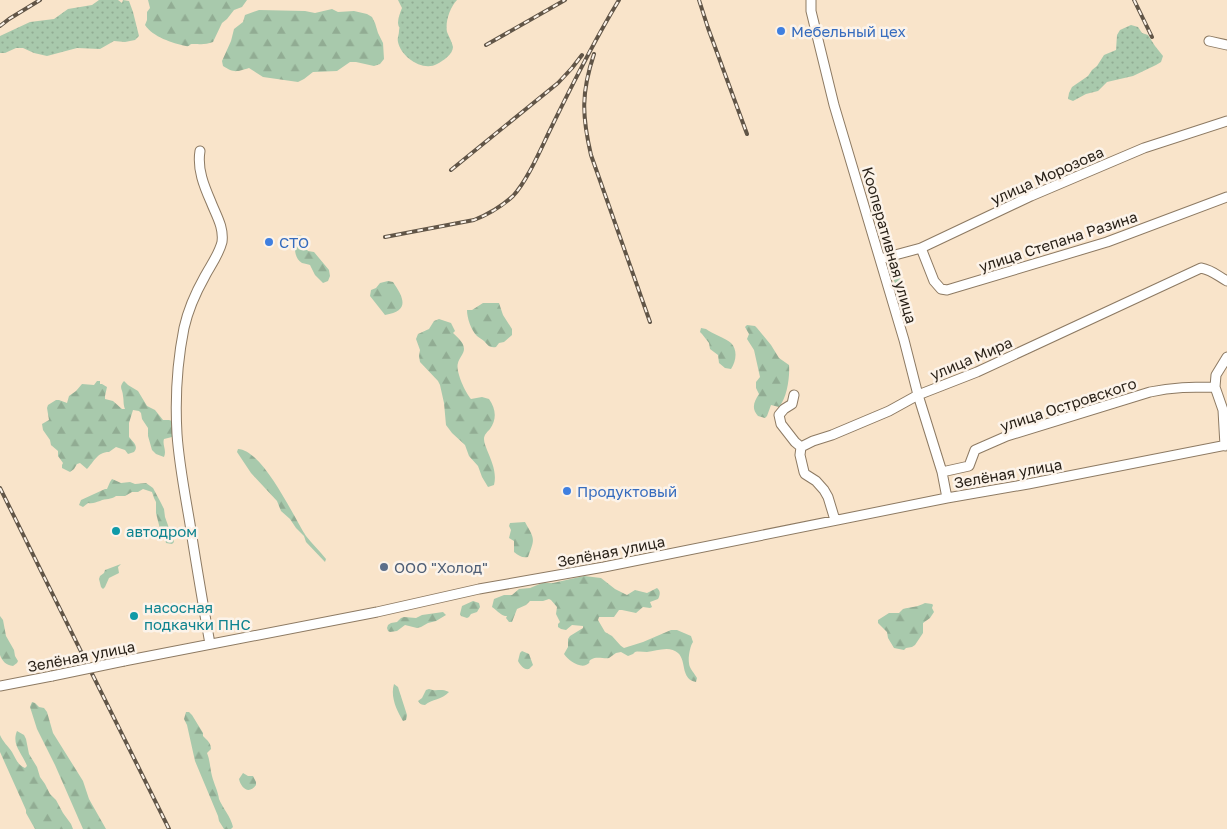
<svg xmlns="http://www.w3.org/2000/svg" width="1227" height="829" viewBox="0 0 1227 829" font-family="'Golos Text',sans-serif">
  <defs>
    <pattern id="grass-dots" width="8" height="8" patternUnits="userSpaceOnUse" patternTransform="scale(1.25)"><rect width="8" height="8" fill="#a8c9ac"/><path d="M2 2h.1M6 6h.1" fill="none" stroke="#91ac93" stroke-width="1.8" stroke-linecap="round"/></pattern>
    <pattern id="forest-firs" width="22" height="20" patternUnits="userSpaceOnUse" patternTransform="scale(1.25)"><rect width="22" height="20" fill="#a8c9ac"/><path d="M5 1l3.5 6h-7zM16 11l3.5 6h-7z" fill="#91ac93"/></pattern>
  </defs>
  <rect width="100%" height="100%" fill="#f9e4ca"/>
  <path fill="url(#grass-dots)" d="M99,0H118L122,3L123,0L129,1L133,12L139,36L135,40L125,42L114,41L100,49L77,48L47,56L34,53L23,48H16L5,53H0V36L30,22L54,19L68,9L92,5Z
    M398,0H457C450,7 445,22 447,32C449,37 452,42 453,47C453,54 443,61 437,64C423,72 401,57 398,42C397,38 399,35 399,31C400,24 399,30 398,23C398,18 400,13 402,8Z
    M1131,25L1138,27L1142,33L1148,35L1155,46L1163,56L1161,62L1156,65L1133,76L1107,82L1098,91L1086,94L1073,101L1068,99L1069,93L1072,87L1088,76L1092,70L1097,66L1104,55L1116,50L1117,35L1120,30Z"/>
  <path fill="url(#forest-firs)" d="M148,0H247L242,7L234,10L227,19L222,23L213,42C205,45 201,44 193,44C188,44 191,47 186,46C172,43 153,37 145,25L147,20V12L150,8Z
    M332,9L338,12L354,11L367,14L372,17L375,23L378,33L383,43L384,59L380,64L374,66L356,62H350L337,71L313,72L304,79L298,82L263,77L249,68C236,72 234,73 223,66L222,61L231,41L234,29L243,22L245,15L259,10L305,11L315,13Z
    M297,235L302,236L304,246L308,251L314,252L329,270L330,276L328,281L323,283L315,275L310,265C308,264 305,264 302,263C293,258 294,243 297,235Z
    M891,259L898,263C897,270 901,282 904,288L902,291L905,299L903,303C900,298 899,293 897,288C893,277 889,272 889,261Z
    M388,281L393,282C404,298 410,311 385,315L370,296L371,290L376,288L380,283Z
    M483,303H499L503,315L512,329V335L504,342L499,343L496,347C489,348 488,345 484,341C482,339 479,338 477,336C471,330 467,318 467,310H472Z
    M439,319L451,323L455,331L453,333C457,337 464,342 464,349C464,354 459,358 458,363C455,371 466,394 471,399L482,397L489,399C496,409 497,419 490,429C487,432 484,435 484,439C484,443 486,447 487,450C492,462 497,473 494,485L488,487L482,477L478,466L469,456L465,445L452,433L446,425L444,403L440,385L438,381L420,362L419,356L420,350L416,339L418,334L429,329L434,321Z
    M747,325L755,326L757,328L771,345L779,358L789,365C790,377 787,398 779,407L771,405L767,416L765,418L758,416C751,408 754,402 759,394L756,388V382L760,377L754,350L747,339L749,334L745,327Z
    M701,328L706,329C712,334 726,338 731,343C738,350 736,362 731,369L725,368L719,363L718,355L710,349L709,343L702,334L700,332Z
    M97,381H100V384H102L107,387L105,396V399L113,401L122,409H125C123,404 124,401 123,396C123,389 118,388 124,381L128,385L138,391L147,406L155,410L163,420H169L172,421L173,435L172,437L164,439C162,445 167,450 164,457L156,454L152,450L148,436V428L142,419L141,413L139,411L133,410L129,423V437C133,442 139,446 134,452L128,454L125,450L116,447L109,452C97,452 94,462 87,469L80,463L77,464L74,469L70,472L62,468V465L63,463L58,456V451L51,445L50,440L43,430L42,424L49,420L47,408L48,405L56,400H59L67,403L69,396L76,391L82,384L94,385Z
    M238,449C263,450 293,516 306,536C312,544 320,551 326,559L325,562L306,542L304,536L296,528L290,519L281,511L277,501L251,473L237,452Z
    M112,479L121,483L130,482L135,484L146,483L153,488L161,503L164,509L165,517L174,542L172,544L166,543L164,534L160,529L156,513V502L154,498L152,492L143,489L138,492H132L125,496H116C111,500 106,498 100,501C95,502 94,504 88,503L83,507L79,505L81,500L105,489H107L110,482Z
    M525,522C535,540 535,538 528,557C522,558 519,556 514,552V541L509,538L511,530L509,526L510,523Z
    M121,564L118,567L119,573L109,578L105,587L103,589L101,587L99,579L100,576L104,573L105,570Z
    M584,576L601,578L615,589L627,595L635,590L647,593L657,588C661,591 660,595 658,599L650,602L652,607L650,608L643,607L636,613L622,610H619L614,617H599L598,620L605,632L612,636L621,646L624,648L643,642L671,630H677L691,636L693,642C690,646 688,658 689,663C689,668 695,674 697,678L696,682C680,679 687,661 678,653C670,645 656,651 647,652C643,652 639,651 635,652L633,654L628,656L621,652L616,653L609,658C605,659 596,656 592,659C586,662 593,662 586,665C579,668 568,660 564,654L568,647V639L570,636L583,628V626L572,625L566,630L561,629L558,627V624L560,622L556,614L557,607L551,600L549,599L543,601H530L526,605L517,609L512,622H509L506,618L507,616H505C499,614 497,610 492,607L494,599L504,595H512L519,589L530,588L542,583H553Z
    M473,601L479,603L480,607L477,612L471,614L469,617L467,618L461,616L460,614L462,606Z
    M925,603L932,604L933,605L932,608L934,612L930,618L923,623V633L915,645L912,647L906,648L904,650L894,648L888,638L887,632L878,623V620L889,613H899L903,609C911,607 918,607 925,603Z
    M443,612L446,615L436,621L428,623L421,627L417,628L405,625L397,631L390,632L388,631L387,628L388,625L391,623L397,622L401,618L404,617L416,618L422,615Z
    M0,616L3,620L6,636L14,650L15,656L18,661L17,663L13,666C6,665 2,661 0,655Z
    M522,651L529,654L533,665L529,669C524,670 521,666 518,661L520,653Z
    M394,684L398,687L407,715L406,720L403,721C397,711 390,697 394,684Z
    M429,689C437,692 440,688 449,692C442,700 432,699 425,705C422,705 420,704 418,701L422,698L426,690Z
    M32,702L35,703L39,707L44,708L47,712L53,733L83,781L89,799L106,829H83L55,765L37,729L30,707Z
    M186,712H189L192,715L203,733V736C207,740 211,743 211,749L207,753C210,760 210,768 212,776C214,784 218,791 219,799C222,807 231,817 233,827L231,829H224L219,821L218,816L195,761L187,725L184,719Z
    M17,731L24,735L26,739L29,754L37,767L40,777L45,784L50,794L56,800L63,813L71,824L73,829H35L26,813V810L0,752V735C3,742 8,746 12,752C16,759 17,764 25,768L27,766C23,754 11,745 17,731Z
    M243,773L248,776H253L256,782V785C249,795 241,788 239,779Z"/>
  <g fill="none" stroke-linecap="round" stroke-linejoin="round">
    <defs>
      <path id="minor" d="M811,0V11L834,105L904,340L918,395L942,472L947,498
        M1209,41L1227,45
        M200,151C197,169 204,186 211,202C216,215 224,227 222,242C219,254 211,265 205,276C196,292 188,310 184,328C177,363 175,399 177,434C179,464 185,494 190,524C196,564 203,604 210,644
        M921,248L934,281L941,289L947,290L1107,242L1227,197
        M880,259L921,248L1031,196L1144,148L1227,121
        M794,395L792,404L784,409L779,415L781,424L795,442L801,447
        M1225,446L1223,410L1215,387L1216,375L1227,357
        M801,447L813,441L832,435L889,411L918,395L977,372L1201,268C1212,270 1218,276 1227,281
        M801,447L800,455L804,472L805,474L816,481L824,490L828,497L835,520
        M942,472L969,466L975,450L1007,436L1150,392C1173,387 1192,387 1215,387
        M124,661L377,612L479,589L604,567L947,498L1028,484L1227,445
        M0,686L52,676"/>
    </defs>
    <use href="#minor" stroke="#8d7a63" stroke-width="11"/>
    <use href="#minor" stroke="#fff" stroke-width="9"/>
    <defs>
      <path id="rail" d="M699,0L708,28L747,134
        M1134,0L1152,37
        M0,26L9,19L40,0
        M486,45L565,0
        M594,54C581,93 582,116 591,155L650,322
        M451,170L558,83L572,68L582,55
        M385,237L474,220C489,214 501,207 513,196C528,180 542,146 552,126C573,83 594,41 619,0
        M0,488L169,829"/>
    </defs>
    <use href="#rail" stroke="#615547" stroke-width="4"/>
    <use href="#rail" stroke="#fcf3e9" stroke-width="2" stroke-dasharray="5.5" stroke-linecap="butt"/>
    <defs>
      <path id="minor-bridge" d="M52,676L124,661"/>
    </defs>
    <use href="#minor-bridge" stroke="#8d7a63" stroke-width="11" stroke-linecap="butt"/>
    <use href="#minor-bridge" stroke="#fff" stroke-width="9"/>
  </g>
  <g fill="#3f7fe0" stroke="#fcf3e9" stroke-width="2">
    <circle cx="781" cy="31" r="5"/>
    <circle cx="269" cy="242" r="5"/>
    <circle cx="567" cy="491" r="5"/>
  </g>
  <g fill="#0f9aa8" stroke="#fcf3e9" stroke-width="2">
    <circle cx="116" cy="531" r="5"/>
    <circle cx="134" cy="616" r="5"/>
  </g>
  <circle fill="#5c6f8a" stroke="#fcf3e9" stroke-width="2" cx="384" cy="567" r="5"/>
  <g text-anchor="middle" dominant-baseline="central" stroke-width="5" stroke-linejoin="round" paint-order="stroke">
    <g font-size="15" fill="#366cbe" stroke="#fcf3e9" text-anchor="start">
      <text x="791" y="31">Мебельный цех</text>
      <text x="279" y="242">СТО</text>
      <text x="577" y="491">Продуктовый</text>
    </g>
    <g font-size="15" fill="#271f16" stroke="#fcf3e9">
      <text transform="translate(1047 175) rotate(-24)">улица Морозова</text>
      <text transform="translate(1058 241) rotate(-18)">улица Степана Разина</text>
      <text transform="translate(890 245) rotate(74)">Кооперативная улица</text>
      <text transform="translate(971 358) rotate(-23)">улица Мира</text>
      <text transform="translate(1068 404) rotate(-18)">улица Островского</text>
      <text transform="translate(1008 473) rotate(-10)">Зелёная улица</text>
      <text transform="translate(611 551) rotate(-11)">Зелёная улица</text>
      <text transform="translate(81 656) rotate(-11)">Зелёная улица</text>
    </g>
    <g font-size="15" fill="#0d838f" stroke="#fcf3e9" text-anchor="start">
      <text x="126" y="531">автодром</text>
      <text x="144" y="607">насосная<tspan x="144" dy="17">подкачки ПНС</tspan></text>
    </g>
    <g font-size="15" fill="#4e5e75" stroke="#fcf3e9" text-anchor="start">
      <text x="394" y="567">ООО "Холод"</text>
    </g>
  </g>
</svg>
